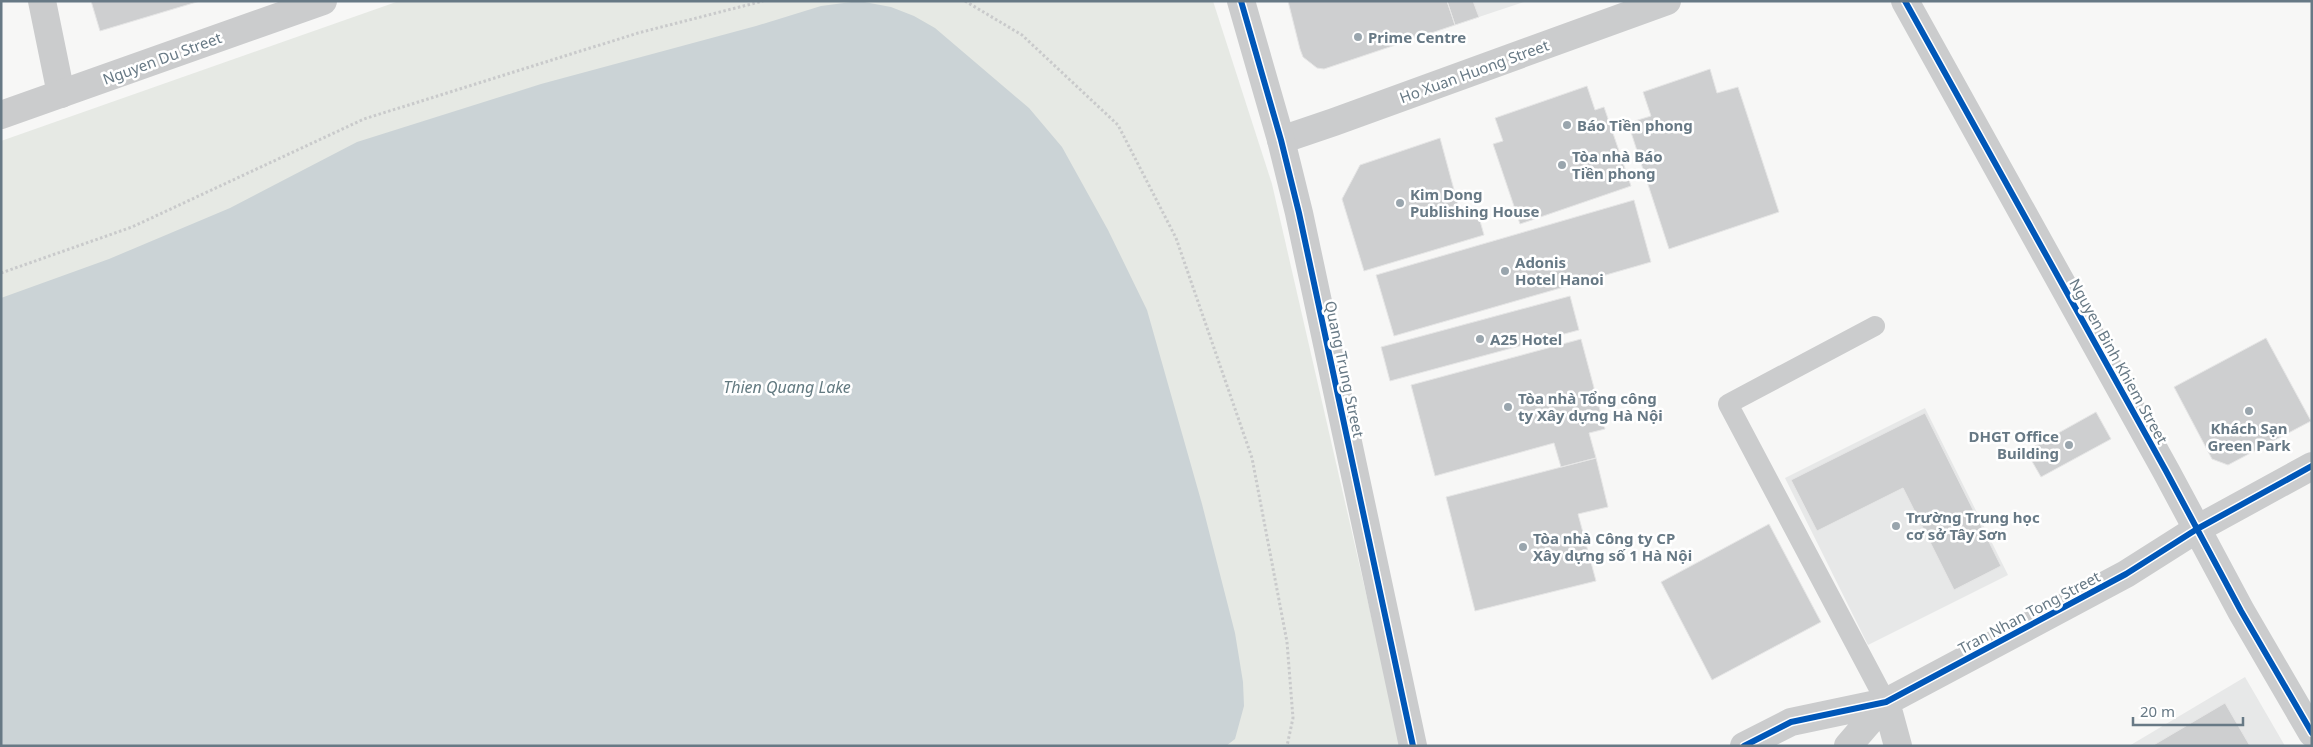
<svg xmlns="http://www.w3.org/2000/svg" width="2313" height="747" viewBox="0 0 2313 747" font-family="'Noto Sans',sans-serif">
  <rect width="100%" height="100%" fill="#f7f7f6"/>
  <path fill="#e7e8e8" d="M1447,1H1527L1455,25Z
    M1925,408L2008,575L1868,645L1785,478Z
    M2245,677L2285,746H2129Z"/>
  <path fill="#e6e9e4" d="M399,1H1213L1272,184L1401,746H1V141Z"/>
  <path fill="#cbd3d6" d="M859,1L891,7L914,16L935,28L1029,108L1062,147L1108,230L1147,310L1202,504L1235,633L1243,682L1244,706L1235,739L1226,746H1V298L109,259L230,208L357,142L541,84L756,26L821,6Z"/>
  <path fill="#cecfd0" stroke="#e6e6e6" d="M91,1H200L100,31Z
    M1288,1H1447L1455,25L1324,69L1317,68L1303,57L1300,49Z
    M1447,1H1473L1479,17L1455,25Z
    M1710,69L1717,93L1738,87L1779,212L1669,249L1628,123L1651,116L1643,92Z
    M1587,86L1595,110L1604,107L1631,186L1520,224L1493,144L1503,141L1495,118Z
    M1440,138L1460,212L1476,207L1484,235L1364,271L1342,199L1360,165Z
    M1634,200L1651,262L1394,336L1376,275Z
    M1570,296L1579,330L1390,381L1381,347Z
    M2266,338L2311,421L2228,465L2212,459L2174,387Z
    M1581,339L1605,429L1589,433L1596,458L1561,467L1554,443L1435,476L1411,385Z
    M2096,412L2111,439L2041,477L2026,451Z
    M1925,413L2001,566L1954,590L1903,488L1817,531L1791,480Z
    M1596,458L1608,507L1578,514L1596,581L1475,611L1446,497Z
    M1769,524L1821,622L1712,680L1661,582Z
    M2225,703L2250,746H2152Z"/>
  <g fill="none" stroke-linecap="round" stroke-linejoin="round">
    <path stroke="#c9cacb" stroke-width="3" stroke-dasharray="2.5 2.5" stroke-linecap="butt" d="M965,1L1022,35L1118,125L1176,238L1252,458L1287,642L1293,718L1287,746
      M1,273L132,227L364,119L638,33L763,1"/>
    <path stroke="#cbcccd" stroke-width="20" d="M1875,326L1728,404L1886,702"/>
    <path stroke="#cbcccd" stroke-width="28" d="M42,1L61,94
      M1905,1L2166,471L2241,611L2312,733
      M1281,140L1334,122L1667,1"/>
    <path stroke="#cbcccd" stroke-width="28" d="M1241,1L1281,140L1299,213L1413,746
      M1,115L323,1
      M1886,702L1898,746
      M1744,746L1791,722L1886,702L2126,574L2197,529L2312,466
      M1848,746L1886,702"/>
    <defs>
      <path id="cycleway" d="M1241,1L1281,140L1299,213L1413,746
        M1905,1L2166,471L2241,611L2312,733
        M1744,746L1791,722L1886,702L2126,574L2197,529L2312,466"/>
    </defs>
    <use href="#cycleway" stroke="#fff" stroke-width="9"/>
    <use href="#cycleway" stroke="#0057b8" stroke-width="6"/>
  </g>
  <g fill="#99a5ad" stroke="#fff" stroke-width="2">
    <circle cx="1358" cy="37" r="5"/>
    <circle cx="1567" cy="125" r="5"/>
    <circle cx="1562" cy="165" r="5"/>
    <circle cx="1400" cy="203" r="5"/>
    <circle cx="1505" cy="271" r="5"/>
    <circle cx="1480" cy="339" r="5"/>
    <circle cx="1508" cy="407" r="5"/>
    <circle cx="2249" cy="411" r="5"/>
    <circle cx="2069" cy="445" r="5"/>
    <circle cx="1896" cy="526" r="5"/>
    <circle cx="1523" cy="547" r="5"/>
  </g>
  <g text-anchor="middle" dominant-baseline="central" stroke-width="5" stroke-linejoin="round" paint-order="stroke">
    <g font-size="15" font-weight="bold" fill="#677985" stroke="#fff" text-anchor="start">
      <text x="1368" y="37">Prime Centre</text>
      <text x="1577" y="125">Báo Tiền phong</text>
      <text x="1572" y="156">Tòa nhà Báo<tspan x="1572" dy="17">Tiền phong</tspan></text>
      <text x="1410" y="194">Kim Dong<tspan x="1410" dy="17">Publishing House</tspan></text>
      <text x="1515" y="262">Adonis<tspan x="1515" dy="17">Hotel Hanoi</tspan></text>
      <text x="1490" y="339">A25 Hotel</text>
      <text x="1518" y="398">Tòa nhà Tổng công<tspan x="1518" dy="17">ty Xây dựng Hà Nội</tspan></text>
      <text x="2249" y="428" text-anchor="middle">Khách Sạn<tspan x="2249" dy="17">Green Park</tspan></text>
      <text x="2059" y="436" text-anchor="end">DHGT Office<tspan x="2059" dy="17">Building</tspan></text>
      <text x="1906" y="517">Trường Trung học<tspan x="1906" dy="17">cơ sở Tây Sơn</tspan></text>
      <text x="1533" y="538">Tòa nhà Công ty CP<tspan x="1533" dy="17">Xây dựng số 1 Hà Nội</tspan></text>
    </g>
    <g font-size="15" fill="#677985" stroke="#fff">
      <text transform="translate(162 58) rotate(-20)">Nguyen Du Street</text>
      <text transform="translate(1474 71) rotate(-20)">Ho Xuan Huong Street</text>
      <text transform="translate(2119 361) rotate(61)">Nguyen Binh Khiem Street</text>
      <text transform="translate(1345 369) rotate(78)">Quang Trung Street</text>
      <text transform="translate(2029 612) rotate(-28)">Tran Nhan Tong Street</text>
    </g>
    <g font-size="16" font-style="italic" fill="#637a81" stroke="#fff">
      <text x="787" y="387">Thien Quang Lake</text>
    </g>
  </g>
  <rect width="2313" height="747" fill="none" stroke="#677985" stroke-width="5"/>
  <path d="M2133 717v8h110v-8" fill="none" stroke="#677985" stroke-width="2.5"/>
  <text x="2140" y="717" font-size="15" fill="#677985" stroke="#ffffff" stroke-width="4" paint-order="stroke">20 m</text>
</svg>
